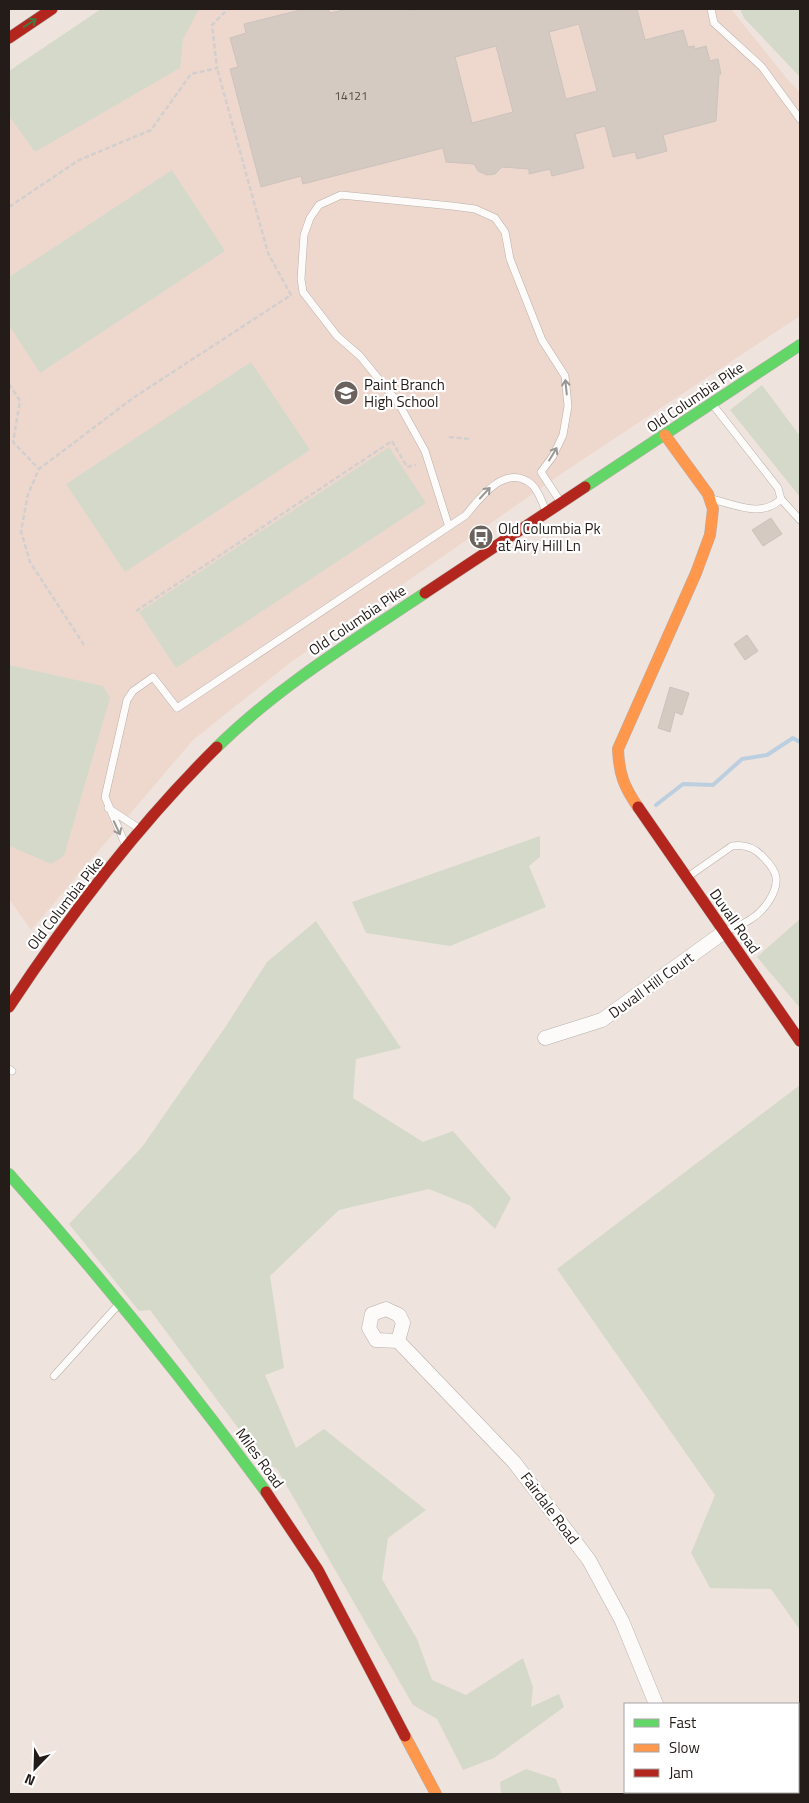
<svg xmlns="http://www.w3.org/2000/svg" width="809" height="1803" viewBox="0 0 809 1803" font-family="'Titillium Web',sans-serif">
  <rect width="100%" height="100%" fill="#eee3dd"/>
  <path fill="#eed8ce" d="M139,9H731L788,80L800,92V316L567,470L291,662L193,740L31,930L9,899V95Z"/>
  <path fill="#d5d9ca" d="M101,9H199L183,39L180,68L35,152L9,116V71Z
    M740,9H800V77L744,18Z
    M172,170L225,251L40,373L9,325V277Z
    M251,362L310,450L125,572L66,484Z
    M762,385L800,436V497L730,410Z
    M389,447L426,503L176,668L139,612Z
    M9,665L103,686L110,698L64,856L51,864L9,846Z
    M540,836V857L529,866L546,907L450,946L366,933L352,902Z
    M800,919V1008L757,957Z
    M316,921L401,1048L356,1059L353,1098L423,1142L453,1131L511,1198L495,1229L471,1206L429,1189L339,1210L270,1276L284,1368L265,1375L296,1448L324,1429L426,1510L388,1538L382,1579L417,1639L432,1680L466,1695L523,1658L533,1687L531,1707L559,1694L564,1707L494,1758L463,1770L437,1719L413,1705L277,1469L262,1460L150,1310L139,1311L69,1224L142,1147L224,1029L267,962Z
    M800,1085V1630L771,1589L710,1588L691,1553L715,1495L557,1269Z
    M526,1769L556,1779L562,1794H501L500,1782Z"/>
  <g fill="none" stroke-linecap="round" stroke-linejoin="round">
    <path stroke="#bccfe1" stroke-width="4" d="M656,805L683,784L713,785L742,759L767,755L793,738L800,742"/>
  </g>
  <path fill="#d5cac2" stroke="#cbc3bd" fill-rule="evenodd" d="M304,9H328L330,13L348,9H408L409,11L419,9H637L645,40L683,30L688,47L694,46L695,49L706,46L710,61L718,59L721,74H719L716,121L663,135L667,151L637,159L635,152L613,157L605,126L575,134L584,168L552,176L550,169L529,174V169L502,167L495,174L487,175L478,171L474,164L446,162L443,148L303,184L301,176L261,187L230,69L238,67L230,38L246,33L244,24ZM579,24L597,91L566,99L549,32ZM496,46L513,112L472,123L455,57Z
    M771,518L782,534L763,546L752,530Z
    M747,635L758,651L745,660L734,644Z
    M670,687L689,693L682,715L675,712L670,732L658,728Z"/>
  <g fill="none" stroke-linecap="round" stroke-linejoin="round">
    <defs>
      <path id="lane" d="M711,9L714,23L762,67L800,119
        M712,499C736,505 762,518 781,499L778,488L713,405
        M781,499L800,520
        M448,524L425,451L399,404L360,356L337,336L303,292L301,279L304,235L310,218L319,205L341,195L452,206L475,209L495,218L505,232L510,259L542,340L565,376L568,406L563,435L553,456L541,472L560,501
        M108,808L140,829
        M126,846L105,797L127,700L133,691L153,677L177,708L466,515C479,499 502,467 527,481C537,486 542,502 546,511
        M689,876L732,846C744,844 755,848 763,857C768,862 775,870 776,877C778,892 764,911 751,919C744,924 735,927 727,931
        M9,1069L12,1071
        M54,1376L119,1304"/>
      <path id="street" d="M545,1038L602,1020L724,932
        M398,1341L403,1323L399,1315L386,1309L372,1314L369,1328L376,1340L398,1341L514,1462L589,1560L622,1621L656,1704
        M694,1792L695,1794"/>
      <path id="fast" d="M585,487L800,345
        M217,747C279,686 353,641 425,593
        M9,1174C100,1276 186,1382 266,1492"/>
      <path id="slow" d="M638,807C624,787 619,774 618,749L696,573L710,535L713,509L708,494L665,435
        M405,1736L436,1794"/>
      <path id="jam" d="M9,38L52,9
        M425,593L585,487
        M638,807L800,1041
        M9,1007C69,916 139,824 217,747
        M266,1492L318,1570L405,1736"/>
    </defs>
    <use href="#lane" stroke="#b8afaa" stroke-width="8"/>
    <use href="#street" stroke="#b8afaa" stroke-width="15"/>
    <use href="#fast" stroke="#b8afaa" stroke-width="12"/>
    <use href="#slow" stroke="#b8afaa" stroke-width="12"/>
    <use href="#jam" stroke="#b8afaa" stroke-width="12"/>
    <path stroke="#d3cfce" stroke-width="2.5" stroke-dasharray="5 2.5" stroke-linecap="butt" d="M9,207L79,160L151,130L191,74L217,68L212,25L228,9
      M9,384L20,401L13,442L39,469
      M449,437L470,439
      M136,611L392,441L407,467L416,465
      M84,645L30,562L21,531L28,494L39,469L133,398L291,295L268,253L217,68"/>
    <use href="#lane" stroke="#fcfbfa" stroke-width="7"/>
    <use href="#street" stroke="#fcfbfa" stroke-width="14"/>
    <use href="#fast" stroke="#63d668" stroke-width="11"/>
    <use href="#slow" stroke="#ff974d" stroke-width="11"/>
    <use href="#jam" stroke="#b3261e" stroke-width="11"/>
  </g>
  <defs><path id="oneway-shaft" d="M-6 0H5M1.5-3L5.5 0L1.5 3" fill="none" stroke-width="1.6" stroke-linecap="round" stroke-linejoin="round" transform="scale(1.25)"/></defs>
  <use stroke="#447940" href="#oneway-shaft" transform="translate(30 23) rotate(-34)"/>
  <g stroke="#9b9794">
    <use href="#oneway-shaft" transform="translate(566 387) rotate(-96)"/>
    <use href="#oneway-shaft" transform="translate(553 454) rotate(-59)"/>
    <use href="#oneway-shaft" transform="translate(485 493) rotate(-47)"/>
    <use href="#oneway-shaft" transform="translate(117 828) rotate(65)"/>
  </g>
  <defs>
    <symbol id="school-disc" viewBox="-11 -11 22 22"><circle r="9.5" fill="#6b625d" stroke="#fff"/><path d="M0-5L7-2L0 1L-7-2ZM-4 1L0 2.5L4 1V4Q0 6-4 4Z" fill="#fff"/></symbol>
    <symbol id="bus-disc" viewBox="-11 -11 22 22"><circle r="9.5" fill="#6b625d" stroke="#fff"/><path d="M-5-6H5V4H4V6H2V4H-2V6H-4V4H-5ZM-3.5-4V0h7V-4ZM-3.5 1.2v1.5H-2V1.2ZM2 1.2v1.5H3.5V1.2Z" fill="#fff"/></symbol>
  </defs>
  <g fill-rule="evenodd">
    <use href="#school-disc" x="332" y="379" width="28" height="28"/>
    <use href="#bus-disc" x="467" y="523" width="28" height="28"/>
  </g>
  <g text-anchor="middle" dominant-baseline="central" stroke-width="4.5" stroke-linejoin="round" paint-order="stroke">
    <g font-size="12" fill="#524944">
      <text x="351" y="95">14121</text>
    </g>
    <g font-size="15" fill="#241c18" stroke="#fff" text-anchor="start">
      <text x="364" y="384">Paint Branch<tspan x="364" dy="17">High School</tspan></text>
      <text x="498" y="528">Old Columbia Pk<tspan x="498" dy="17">at Airy Hill Ln</tspan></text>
    </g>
    <g font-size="15" fill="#241c18" stroke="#fff">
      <text transform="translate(695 397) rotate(-34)">Old Columbia Pike</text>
      <text transform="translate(357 620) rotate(-34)">Old Columbia Pike</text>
      <text transform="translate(65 903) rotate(-52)">Old Columbia Pike</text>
      <text transform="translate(735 921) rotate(55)">Duvall Road</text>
      <text transform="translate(651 985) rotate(-36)">Duvall Hill Court</text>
      <text transform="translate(260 1458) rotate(54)">Miles Road</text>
      <text transform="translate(550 1508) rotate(53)">Fairdale Road</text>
    </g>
  </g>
  <rect width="809" height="1803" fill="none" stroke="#241c18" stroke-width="20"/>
  <rect x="624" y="1703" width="175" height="90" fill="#ffffff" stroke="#a7a4a3"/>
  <rect x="634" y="1719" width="25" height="8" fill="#63d668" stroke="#a7a4a3"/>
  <text x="669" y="1728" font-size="15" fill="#241c18">Fast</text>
  <rect x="634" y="1744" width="25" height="8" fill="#ff974d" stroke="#a7a4a3"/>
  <text x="669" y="1753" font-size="15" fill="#241c18">Slow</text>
  <rect x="634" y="1769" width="25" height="8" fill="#b3261e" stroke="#a7a4a3"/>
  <text x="669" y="1778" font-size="15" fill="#241c18">Jam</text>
  <g transform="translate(35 1768) rotate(203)" stroke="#ffffff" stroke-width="4" paint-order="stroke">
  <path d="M0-4L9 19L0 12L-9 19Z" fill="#241c18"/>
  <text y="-8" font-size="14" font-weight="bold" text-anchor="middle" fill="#241c18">N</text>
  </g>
</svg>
